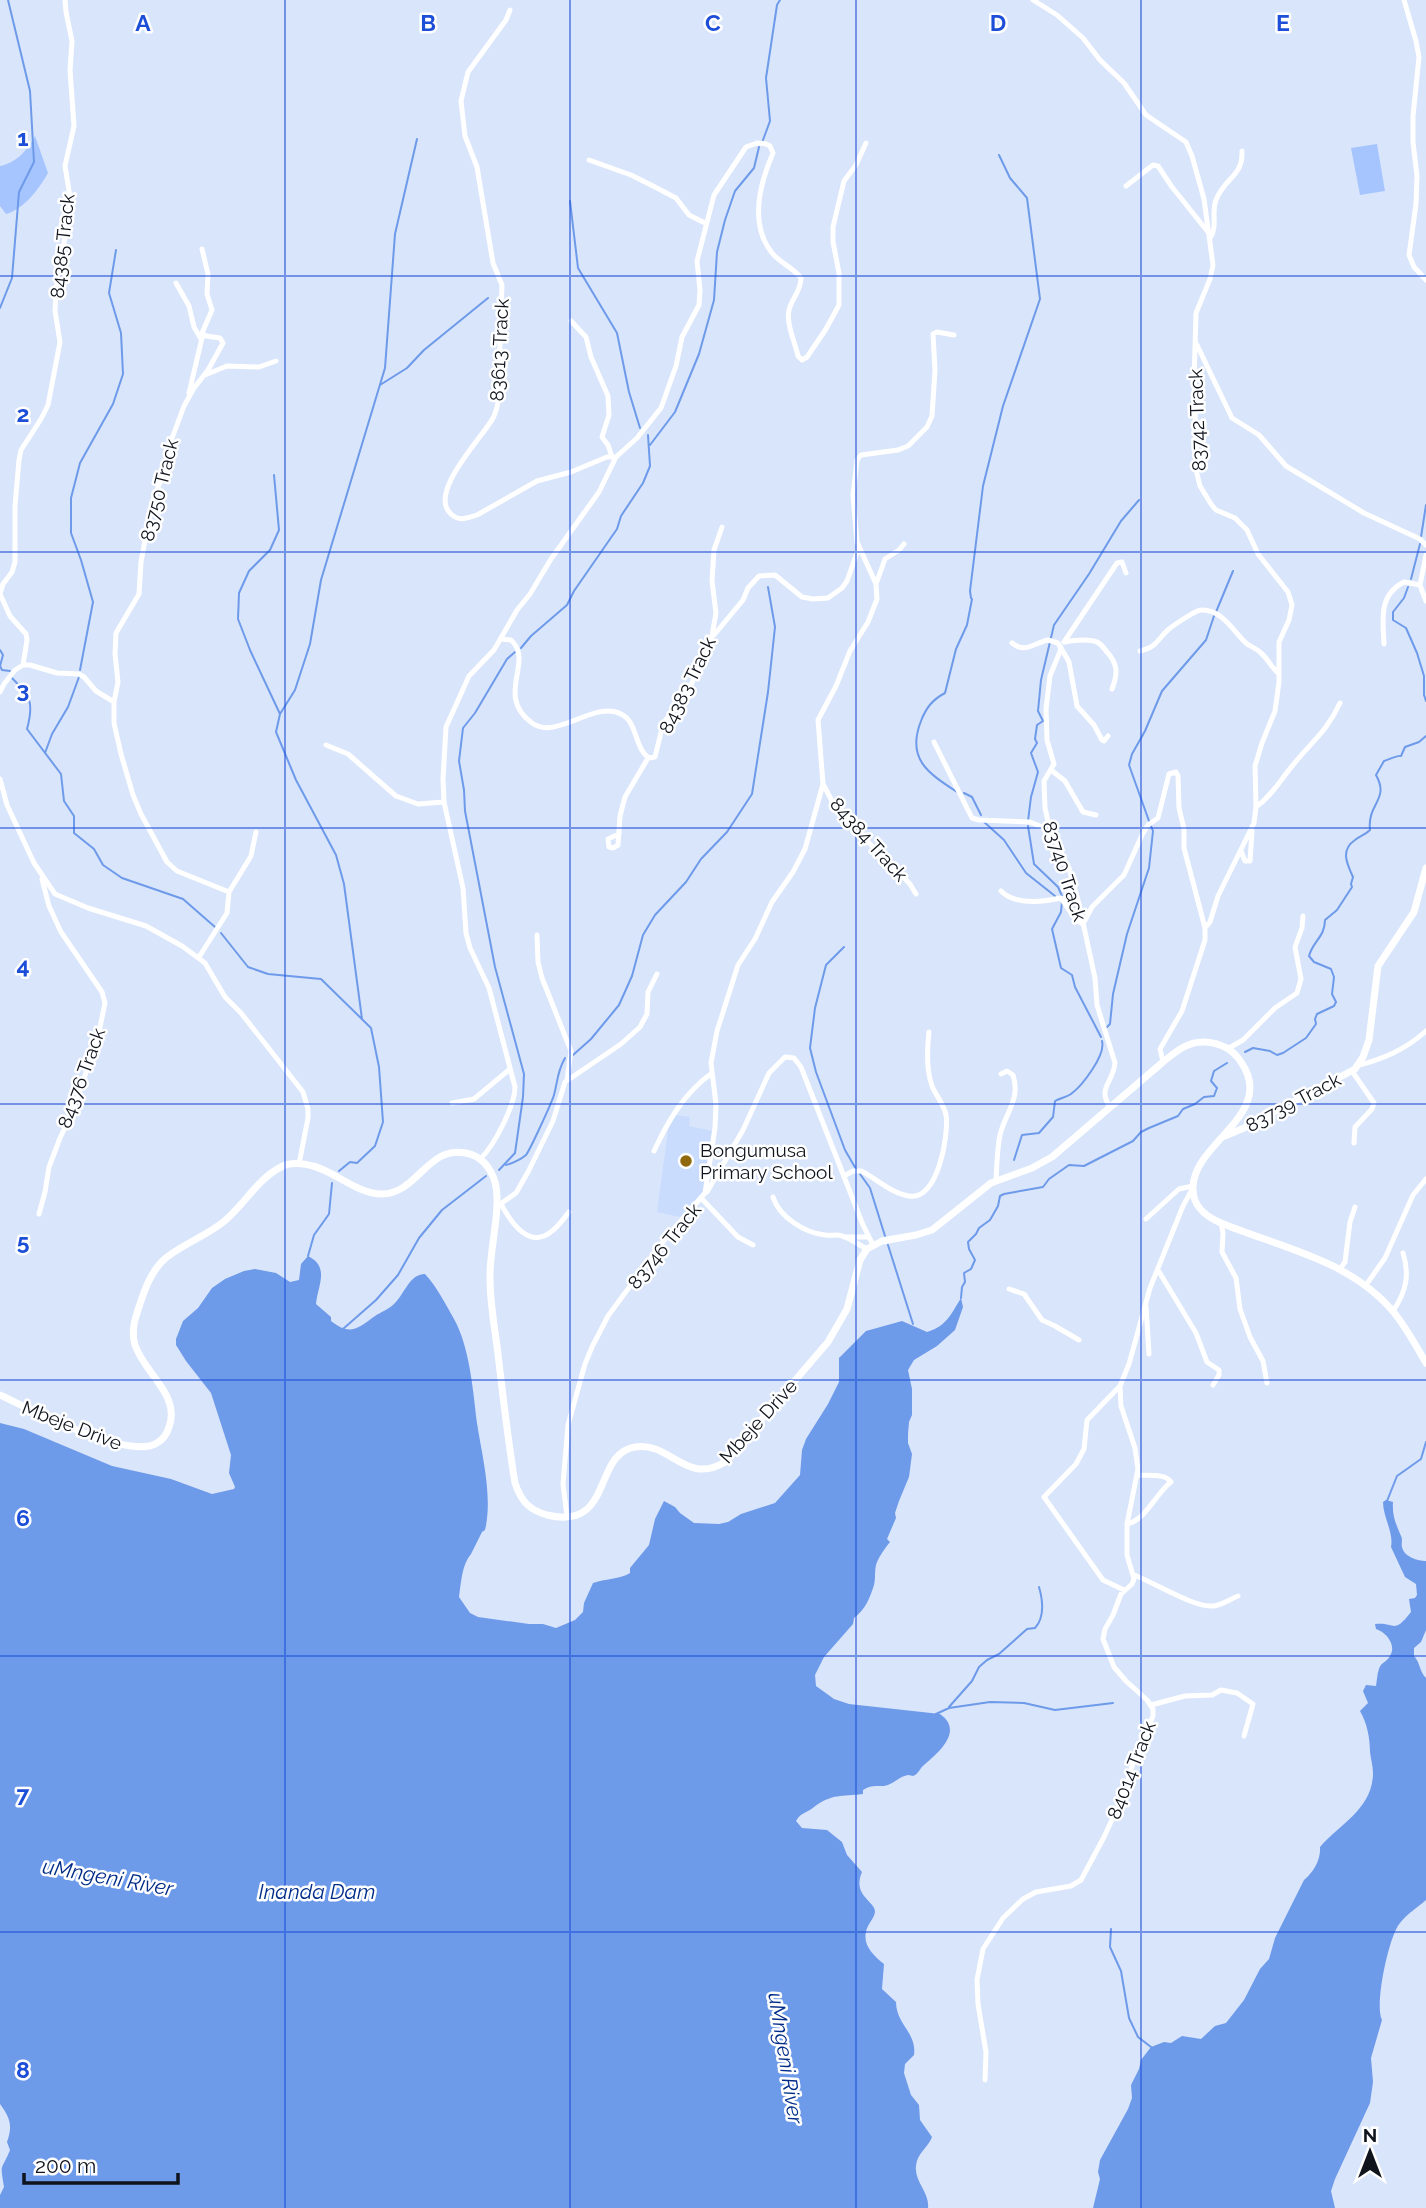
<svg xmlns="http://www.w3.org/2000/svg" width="1426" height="2208" viewBox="0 0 1426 2208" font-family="Raleway,sans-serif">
  <rect width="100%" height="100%" fill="#d9e5fb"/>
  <path fill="#c9dcfe" d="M675,1115L690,1117L689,1126L712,1131L705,1191L680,1217L657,1212L669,1123Z"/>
  <path fill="#a6c5fe" d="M35,136L48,173C39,189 24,209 6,214L0,206V166C18,162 26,151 35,136Z
    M1377,144L1385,191L1360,195L1351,148Z"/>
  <path fill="#6e9aea" d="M308,1256C330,1267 318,1285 316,1304L331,1317V1321C350,1336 357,1329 375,1316C381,1312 389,1309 394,1304C405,1294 409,1274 425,1274C437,1287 445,1303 454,1319C470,1348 473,1391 477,1423C482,1456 493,1497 485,1530L482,1532L471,1554C462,1564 461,1583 459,1597L470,1613L478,1617L529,1624H543L556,1628L575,1620L583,1612L584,1603L593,1583C604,1579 621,1579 630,1573V1568L649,1545L655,1519L664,1501L675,1507L680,1513L694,1523L719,1524L728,1522L741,1514L775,1503L800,1475L802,1450L806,1439L828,1404L839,1382V1358L866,1331L902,1321L927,1332C947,1326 951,1314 961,1298L963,1307L955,1330L937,1346L914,1360L908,1370L912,1389V1415L909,1422L908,1434V1443L912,1454L909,1477L899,1501L895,1513L896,1518L887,1539L890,1542C885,1548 880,1555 877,1562C874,1569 876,1577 874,1585C870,1598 865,1610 854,1618L853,1624L824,1657L815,1675L816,1686L834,1699L849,1704L940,1714C964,1731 939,1752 924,1765C920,1768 918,1775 913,1776C912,1776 910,1775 908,1775C900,1776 892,1785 884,1786C876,1786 870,1785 863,1790V1794C841,1797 833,1793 814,1807C807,1813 801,1812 796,1821L802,1828L827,1830L842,1842L847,1855L862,1872C852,1895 874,1901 875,1911C875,1916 870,1922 868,1926C860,1943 872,1954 884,1964L882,1989L896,2002C896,2024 917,2033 914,2055L905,2064L904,2073L911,2095L919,2105L920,2120L932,2137C928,2148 917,2153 916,2166C914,2181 930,2193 928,2208H0V2195L4,2187C0,2162 1,2172 10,2150L7,2142C13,2125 10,2118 0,2104V1423L24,1429L112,1466L171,1479L212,1494L234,1489L235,1487L229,1473L231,1455L211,1393L186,1361L176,1345V1339L183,1321L198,1308L212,1288L225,1279L244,1271L255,1269L276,1273L290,1282L299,1280L301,1264Z
    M1386,1500L1393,1502C1392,1516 1396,1524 1401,1536C1403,1539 1401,1544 1402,1547C1404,1557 1418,1561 1426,1561V1630L1421,1642L1414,1648V1656C1420,1662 1420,1673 1426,1678V1900C1418,1907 1407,1914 1400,1923C1389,1935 1374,2006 1382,2020L1371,2058L1373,2082L1370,2103L1335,2179L1331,2191L1335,2208H1093L1100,2179L1098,2172L1100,2160L1128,2109L1132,2098L1131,2085L1139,2069L1141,2060L1151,2047L1164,2042L1171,2043L1182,2036L1201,2039L1215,2026L1226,2023L1244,2000L1260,1969L1269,1959L1275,1938L1304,1880C1314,1872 1321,1859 1320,1847C1341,1823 1372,1809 1373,1774C1373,1766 1371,1760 1370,1752C1370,1738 1367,1723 1360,1711L1368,1703L1363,1691L1366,1685L1376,1686C1377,1680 1377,1674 1379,1669C1381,1662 1387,1662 1390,1656C1397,1645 1386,1632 1376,1629L1375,1624C1396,1622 1393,1635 1411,1612L1409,1599L1415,1598L1417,1595L1416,1584L1405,1577L1391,1547C1394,1533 1383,1517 1383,1502Z"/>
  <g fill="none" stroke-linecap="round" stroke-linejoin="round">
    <path stroke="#6e9aea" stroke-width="2" d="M763,140L770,121L766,78L777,5L780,0
      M570,201L578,268L617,333L629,392L640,428
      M0,308L12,278L19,192L34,162L30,91L8,0
      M380,385L407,368L424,350L488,298
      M650,445L675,412L699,354L714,300L717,252L725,220L735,191L754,168L759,147
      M274,475L279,530L270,550L249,571L239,593L238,619L250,650L280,714
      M1421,537L1426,505
      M1411,579L1420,544
      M1408,587L1404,598L1393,612V620L1406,628L1417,653L1424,676V695L1426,701
      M971,598L970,591L983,486L1003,406L1040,299L1027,198L1010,178L999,155
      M1216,612L1233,571
      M521,648L531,636L567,605L574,591L617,529L621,516L643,483L650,466L648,435
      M0,650L3,655L0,666L2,670L10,671
      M80,670L93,602L81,560L71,533V498L80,463L113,404L123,374L121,333L109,293L116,250
      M12,678C31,697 34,703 27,729L61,774L64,801L74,816V833L94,849L103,865L122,878L183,899L215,927
      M45,753L52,734L68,707L79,677
      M957,792C928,773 906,759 921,721C926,708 932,700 945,693L956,649L967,625L972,599
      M964,793L972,797L981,815
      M983,821L1004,840L1026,873L1055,896
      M1028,821L1031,797L1038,772L1031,753L1037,743L1035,739L1037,725L1043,721L1038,711L1041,680L1054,625L1089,574L1121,521L1139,500
      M1149,821L1129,765L1132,754L1145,731L1162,691L1206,640L1214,616
      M1028,826L1034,864L1058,887L1062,896
      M1062,901L1061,912L1052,929L1061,968L1072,975L1075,987L1101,1037
      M221,933L248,967L268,974L321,979L371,1028L379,1067L383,1122L375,1146L357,1163L350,1162L339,1171
      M844,947L826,965L815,1008L810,1048L816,1072L845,1150L856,1169
      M362,1019L344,884L336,855L296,780L276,732L280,714L295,690L310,644L321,580L385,368L395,234L417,139
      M1107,1027L1110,1024L1113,994L1127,934L1149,868L1153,831L1151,826
      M1245,1052L1253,1048L1270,1051L1277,1055L1283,1053L1306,1038L1316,1024L1315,1019L1317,1014L1334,1006L1336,1002L1332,994L1334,977L1331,969L1314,962L1309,956C1313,941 1325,937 1325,920L1337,910L1352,887L1351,884L1353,877C1347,864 1340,850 1355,840C1360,836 1365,835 1370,830C1367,803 1390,800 1376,775L1384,761C1387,760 1398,755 1401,756L1405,747L1419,742L1426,736
      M573,1055L591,1039L619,1005L632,976L643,935L655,915L686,882L701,859L727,832L752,794L768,692L775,627L768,587
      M1014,1160L1022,1135L1039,1133L1053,1117L1055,1101C1060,1098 1067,1097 1071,1094C1082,1086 1106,1055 1102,1041
      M506,1165C513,1163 520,1160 526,1155C530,1150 552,1102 554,1095C558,1080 557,1072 565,1058
      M499,1170L515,1153L523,1097L524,1074L495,967L465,811L464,790L459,761L463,728L475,713L507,659L515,652
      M860,1174L870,1188L885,1236
      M888,1245L913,1324
      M308,1256L314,1235L329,1214L332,1183
      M961,1298L962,1287L965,1282L964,1273L971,1269L975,1260L969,1249L968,1242L976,1234L979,1228L990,1220L998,1206L1000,1196L1004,1194L1043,1187L1049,1179L1069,1165L1084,1166L1133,1141L1141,1132L1149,1128L1178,1116L1183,1109L1195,1104L1204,1097L1214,1096L1217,1088L1211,1081L1214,1071L1227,1063
      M343,1329L376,1300L398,1275L419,1238L442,1210L486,1176
      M1387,1501L1397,1476L1421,1459L1426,1442
      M949,1707L972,1681L979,1667L987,1660L999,1654L1027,1629L1035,1628C1045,1617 1043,1601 1039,1587
      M936,1714L949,1708L990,1702L1024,1703L1055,1710L1113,1703
      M1111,1929L1110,1947L1121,1971L1129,2018L1138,2037L1151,2047"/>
    <path stroke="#fff" stroke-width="5" d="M1033,0L1057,15L1083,38L1100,60L1124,83L1146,115L1186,142L1192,156L1204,199L1213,265L1210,279L1196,313L1194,382L1197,474L1200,486L1211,504L1216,510L1235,518L1247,530L1258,554L1288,592L1292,605L1289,620L1279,642V682L1275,711L1262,743L1255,766L1256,807L1254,823L1218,896L1210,922L1205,928V940L1182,1011L1160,1049L1163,1062
      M1404,0L1416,41L1419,57L1413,116V142L1417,176L1416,204L1409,255L1414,267L1426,280
      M510,10L506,20L468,72L461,101L465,136L477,167L493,263L502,285L498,402C497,407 496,413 493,418C483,437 427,493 451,514C459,522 468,518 477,515L537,481L571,472L607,457H616
      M589,160L631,175L653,186L676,198L689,215L705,223
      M1126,186L1153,165L1158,166L1172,187L1208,232
      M1210,238C1218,228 1211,212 1216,200C1225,177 1243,177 1242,151
      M176,283L189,306L194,327L201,339
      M571,321L586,337L591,357L608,396L609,415L602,437L608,445L612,457
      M1196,343L1232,418L1259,435L1286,466L1364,513L1420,539L1426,545
      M205,375L227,366L259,367L276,361
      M189,393L202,338
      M876,584L885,559L899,550L904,544
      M1420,585L1426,555
      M1420,585L1426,601
      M714,635L743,600L748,588L759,576L775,575L802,597L813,599L828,598L842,588L847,581L859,547
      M501,639L511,640C535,662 494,695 532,723C556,741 594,700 621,714C638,722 634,748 649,758L655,757L663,724L691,685L711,641L716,613L712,581L714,550L722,527
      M1064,642L1117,563L1122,562L1126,573
      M1064,642C1074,640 1084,639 1094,641C1100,642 1103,647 1107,652C1118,664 1118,674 1112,689
      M1012,643C1026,654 1034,643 1048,640L1058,643L1061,649L1050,676L1046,709L1047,740L1054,764L1044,781L1045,808L1050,830L1069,868L1079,904L1095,978L1097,1005L1115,1063C1113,1083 1097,1088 1110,1107
      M1384,644C1383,620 1378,595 1404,582L1420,585
      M1060,646L1069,662L1077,706L1094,725L1102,740L1104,741L1108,736
      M1140,651C1159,646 1156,640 1169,629C1174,625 1196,610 1201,610C1223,609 1234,633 1247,644C1252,647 1257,649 1261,653C1268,659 1271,667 1278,673
      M23,665L27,640L26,634L10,616L0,594L3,584L12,572L15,562V506L19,460L21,450L41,419L48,405L60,342L55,311L56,289L71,203L65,166L74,126L70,70L72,41L66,12L65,0
      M0,692L4,684L15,670L23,665H30L57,673L79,674L84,677L96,691L114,702L118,682L115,654L116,633L139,594L141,562L152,502L166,468L171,441L184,406L194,388L208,370L223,343L220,338L206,336L202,333L212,310L207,294L208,274L202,249
      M114,702V723L121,754L133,795L141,814L167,862L177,871L229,892
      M934,742L972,818L979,820L1030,822L1050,830
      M326,745L348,754L396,796L418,804L444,802
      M1051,770L1065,781L1083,812L1096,815
      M0,779L7,805L34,863L55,894L88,908L146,926L182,946L205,963L225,997L241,1013L303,1092L308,1109V1118L299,1164
      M823,784L832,801L846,814L869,843L910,884L916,894
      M1256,807C1271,797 1281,779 1293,765C1312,741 1326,733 1340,703
      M619,834L608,839L609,847L613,848L618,845L620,816L625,797L648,758
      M1241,851L1245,861H1250L1252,831
      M1001,891C1016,906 1043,902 1061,898L1076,920L1083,924L1092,907L1124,875L1142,835L1148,825L1158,818L1169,774L1176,772L1178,776L1179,808L1184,829V848L1205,928
      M537,935L538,962L542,978L571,1051L567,1080
      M199,957L227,913L229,892L251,856L256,832
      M1229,1048L1243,1040L1275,1008L1297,993L1301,979L1295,947L1302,928L1303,916
      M1356,1066C1383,1059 1405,1050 1426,1031
      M1352,1071L1374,1103L1372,1109L1355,1127L1354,1143
      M452,1103L474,1099L510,1069
      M654,1151C668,1121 684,1093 712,1073
      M481,1158C494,1146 515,1105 515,1087L489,988L470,948L466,933L463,888L444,802L443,779L446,727L469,676L494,650L517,610L530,594L551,559L599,492L616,457L637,438L661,408L676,366L682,337L699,305L700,290L697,261L714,195L746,147L757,143L766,144L770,146L773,153C760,183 749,224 772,253C780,263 794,268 801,278C801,291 792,298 789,310C786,324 795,342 798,356L802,360L807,357L826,329L839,305V273L833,242V227L844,181L856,165L866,143
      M844,1176L853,1171H861C876,1178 892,1194 909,1196C938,1201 949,1135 946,1115C944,1104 936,1096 932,1086C926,1069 927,1049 929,1032
      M996,1180C997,1165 997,1149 1000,1135C1005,1113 1021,1100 1013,1075L1007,1071L1001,1074
      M707,1192L743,1130L769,1073L785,1057L794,1058L801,1067L863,1225L873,1245
      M773,1197C779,1217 805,1233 825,1235C831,1236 837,1234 842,1236C850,1238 859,1245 867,1249
      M702,1199L738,1237L753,1245
      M501,1204C508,1217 524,1244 544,1236C554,1232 562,1221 569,1212
      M496,1207L516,1193L528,1172L553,1121L565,1082L621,1044L640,1027L647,1014L648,992L657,974
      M39,1214L45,1192L49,1167L60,1138L73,1111L98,1037L105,1003L102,992L61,932L49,906L42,879
      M1146,1219L1179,1189L1193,1186
      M1221,1223L1223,1233L1222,1252L1236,1278L1240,1309L1250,1337L1263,1361L1267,1383
      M846,1237H868
      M1340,1269L1345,1262L1350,1222L1355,1207
      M1158,1270L1196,1333L1207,1362L1219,1370V1375L1213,1385
      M1366,1285L1385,1258L1413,1195L1426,1179
      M1009,1289L1024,1294L1042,1320L1055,1326L1079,1340
      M1146,1306L1149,1354
      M1393,1311C1406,1292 1410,1275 1403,1253
      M1120,1386L1087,1420L1084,1449L1076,1464L1044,1497L1103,1580L1124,1590
      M567,1516L563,1484L568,1425L585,1364L592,1347L608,1316L661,1244L705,1193L715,1128L716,1104L711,1063L717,1031L738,965L755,939L772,902L793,872L805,849L823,784L818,720L836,686L850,651L868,622L877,599L876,584L857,542L853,495L857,460L861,455L898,450L908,446L927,427L932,416L935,370L933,334L937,332L954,335
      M1127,1524C1146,1520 1156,1493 1171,1482C1165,1473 1149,1476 1139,1475
      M1134,1575C1153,1582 1195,1608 1212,1606C1221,1606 1230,1599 1238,1596
      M1151,1705L1185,1696L1212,1695L1221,1690L1237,1693L1253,1704L1244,1736
      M985,2080L986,2052L978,2004L977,1980L983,1949L1003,1918L1023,1899L1036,1892L1071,1886L1081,1880L1104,1837L1123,1796L1133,1763L1153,1716V1709L1147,1700L1126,1681L1114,1667L1103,1639L1105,1629L1113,1615L1121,1594L1132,1584L1134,1579L1127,1555V1524L1138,1469L1135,1448L1121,1406L1120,1386L1129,1364L1150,1288L1183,1206L1193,1188"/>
    <path stroke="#fff" stroke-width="7" d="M1225,1136L1244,1128L1355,1069L1363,1057L1369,1040L1378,966L1414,912L1426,868
      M0,1395C30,1409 129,1461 157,1443C164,1439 167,1434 169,1427C181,1395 144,1373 135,1345C130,1329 137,1313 142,1298C147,1283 154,1267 167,1257C184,1244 205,1236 222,1223C243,1207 257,1179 281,1167C289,1162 303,1163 313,1166C336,1172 357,1194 382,1194C417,1194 428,1145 466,1153C481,1156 490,1166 495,1182C502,1209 489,1249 490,1279C490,1304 495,1329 498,1354C503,1397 508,1441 515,1483C521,1501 529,1510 547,1515C614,1531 592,1454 635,1447C670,1441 686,1486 725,1462L828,1342L847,1309L860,1260L867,1249L882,1241L916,1235L932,1230L991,1183L1032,1168L1052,1157L1163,1062C1175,1052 1188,1041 1205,1042C1220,1043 1233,1049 1241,1062C1277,1114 1194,1142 1193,1187C1192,1206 1205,1216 1221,1223C1279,1247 1347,1259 1391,1309C1405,1325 1415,1344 1426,1363"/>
  </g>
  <path fill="none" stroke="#1d4ed8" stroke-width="2" stroke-opacity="0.55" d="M285,0V2208M570,0V2208M856,0V2208M1141,0V2208M0,276H1426M0,552H1426M0,828H1426M0,1104H1426M0,1380H1426M0,1656H1426M0,1932H1426"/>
  <circle fill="#90680e" stroke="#fff" stroke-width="2.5" cx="686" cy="1161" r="7"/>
  <g text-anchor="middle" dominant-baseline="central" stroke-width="5" stroke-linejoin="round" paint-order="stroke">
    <g font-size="19" fill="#0f141d" stroke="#fff">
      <text transform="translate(62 246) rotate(-84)">84385 Track</text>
      <text transform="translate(499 350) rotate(-87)">83613 Track</text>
      <text transform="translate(1197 420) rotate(-92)">83742 Track</text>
      <text transform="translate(159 490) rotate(-76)">83750 Track</text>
      <text transform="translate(687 685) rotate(-64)">84383 Track</text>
      <text transform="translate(869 839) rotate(48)">84384 Track</text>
      <text transform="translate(1065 871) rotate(72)">83740 Track</text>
      <text transform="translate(81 1078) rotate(-70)">84376 Track</text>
      <text transform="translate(1293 1102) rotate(-28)">83739 Track</text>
      <text transform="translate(664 1246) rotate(-51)">83746 Track</text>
      <text transform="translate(758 1421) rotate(-48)">Mbeje Drive</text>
      <text transform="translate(72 1425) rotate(21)">Mbeje Drive</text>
      <text transform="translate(1131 1770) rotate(-69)">84014 Track</text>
    </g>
    <g font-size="19" fill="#0f141d" stroke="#fff" text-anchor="start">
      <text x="700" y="1150">Bongumusa<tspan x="700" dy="22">Primary School</tspan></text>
    </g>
    <g font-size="21" font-style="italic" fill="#002c88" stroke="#fff">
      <text transform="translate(108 1877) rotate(10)">uMngeni River</text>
      <text x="317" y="1891">Inanda Dam</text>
      <text transform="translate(786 2058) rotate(81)">uMngeni River</text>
    </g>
  </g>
  <g font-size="23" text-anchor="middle" font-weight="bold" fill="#1d4ed8" stroke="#fff" stroke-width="5" stroke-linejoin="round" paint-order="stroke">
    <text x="143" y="31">A</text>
    <text x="428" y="31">B</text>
    <text x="713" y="31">C</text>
    <text x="998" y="31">D</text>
    <text x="1283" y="31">E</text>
    <text x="23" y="146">1</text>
    <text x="23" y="422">2</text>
    <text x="23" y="698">3</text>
    <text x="23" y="974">4</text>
    <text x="23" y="1250">5</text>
    <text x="23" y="1526">6</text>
    <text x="23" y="1802">7</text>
    <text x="23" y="2078">8</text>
  </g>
  <g transform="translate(1370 2152)" stroke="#ffffff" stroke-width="5" paint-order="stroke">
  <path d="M0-5L12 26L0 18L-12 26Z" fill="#0f141d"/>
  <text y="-10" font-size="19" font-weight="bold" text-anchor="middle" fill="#0f141d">N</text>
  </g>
  <path d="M24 2173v10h154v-10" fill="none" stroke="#0f141d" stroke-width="3.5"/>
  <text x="35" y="2173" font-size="21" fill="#0f141d" stroke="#ffffff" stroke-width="5" paint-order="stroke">200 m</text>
</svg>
